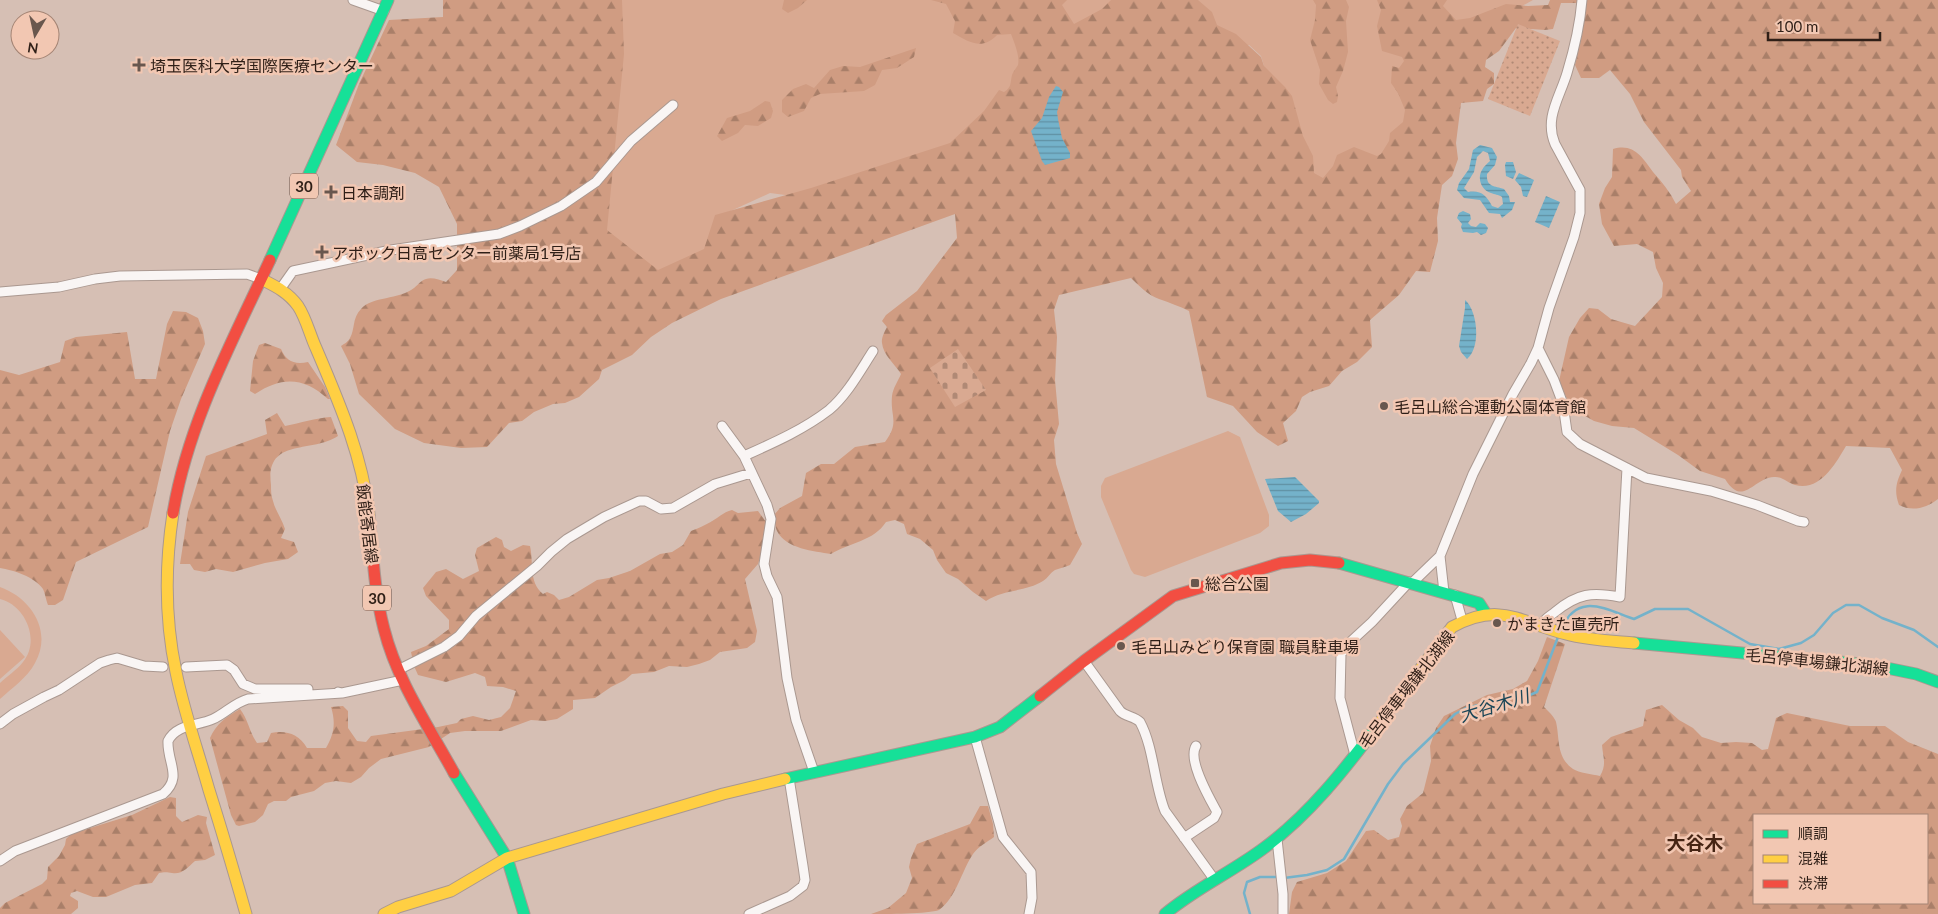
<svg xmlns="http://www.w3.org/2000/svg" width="1938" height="914" viewBox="0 0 1938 914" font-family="Lato,'Noto Sans JP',sans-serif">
  <defs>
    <pattern id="forest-firs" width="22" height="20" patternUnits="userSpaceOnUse" patternTransform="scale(1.25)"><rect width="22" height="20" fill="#d09c82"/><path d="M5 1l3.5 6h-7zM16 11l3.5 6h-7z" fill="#a97f69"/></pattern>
    <pattern id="cemetery-stones" width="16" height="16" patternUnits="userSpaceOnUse" patternTransform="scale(1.25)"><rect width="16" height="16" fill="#d9a991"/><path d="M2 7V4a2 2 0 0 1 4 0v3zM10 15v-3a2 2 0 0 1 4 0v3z" fill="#b08975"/></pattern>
    <pattern id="park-dots" width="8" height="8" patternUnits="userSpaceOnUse" patternTransform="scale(1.25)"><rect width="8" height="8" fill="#d9a991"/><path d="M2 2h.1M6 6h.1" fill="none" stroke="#b08975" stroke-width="1.8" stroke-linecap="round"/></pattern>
    <pattern id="water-rules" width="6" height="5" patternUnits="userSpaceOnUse" patternTransform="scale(1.25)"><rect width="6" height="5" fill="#74b2ca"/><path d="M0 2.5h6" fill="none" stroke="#6090a3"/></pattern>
  </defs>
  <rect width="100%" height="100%" fill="#d6bfb4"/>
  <path fill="#d9a991" d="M621,0H1533L1439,52L1402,224L1294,208L1264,66L1261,56L1249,45L1031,103L839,202L770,193L722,215L736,258L659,296L597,229Z
    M1228,431L1240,437L1269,515V526L1260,533L1145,577L1134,574L1131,570L1101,497V486L1105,478Z
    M0,587C31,598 53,631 35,663C27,678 12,688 0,699V683C7,676 17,670 23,662C41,640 25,605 0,599Z
    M0,630L25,657L0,679Z"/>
  <path fill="url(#forest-firs)" fill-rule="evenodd" d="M443,0H622L624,54L607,230L658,270L704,249L715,215L811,188L950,143L984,111L999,90L1004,92C1012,87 1010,83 1012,75C1013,72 1016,68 1018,65C1020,56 1014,42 1011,34L997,35C982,51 969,42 953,33L955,21L946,4L931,0H1067L1062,5L1074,24L1102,9L1111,0H1198L1212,12L1217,25L1236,34L1261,57L1264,66L1285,87L1292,96L1303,136L1313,156L1314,173L1323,178L1333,166L1337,155L1354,147L1377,156L1381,154L1389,141L1390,133L1403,122L1405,110L1398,93L1391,83L1392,66L1399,68L1404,61L1402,57L1382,51L1377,26L1381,10L1377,0H1447L1443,6L1456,20L1470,18L1506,4L1528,6L1548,5L1550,0H1578V3H1561L1553,29L1545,30L1516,28L1499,51L1486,60L1485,67L1494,73V84L1487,89L1483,101L1461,103L1456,143L1458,159L1452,176L1442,185L1437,218L1438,241L1430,272L1416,271L1399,295L1370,320L1372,347L1357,362L1342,371L1329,386L1310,392L1302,397L1296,411L1283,423L1288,441L1278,446L1257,432L1233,406L1207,397L1189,311C1179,306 1170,303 1159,299C1148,295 1139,286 1131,278L1059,295L1054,310L1057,337L1055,380L1059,424L1054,440L1056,464L1077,533L1082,544L1070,565C1066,567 1060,568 1055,570C1050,573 1048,578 1043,581C1026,592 1003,589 986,601L973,592L958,579L946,573L937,560L933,550L920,539L907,534L904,524L895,520L886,522C874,541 849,543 831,554C814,551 786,549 777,531C775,527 775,520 774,515L780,508L802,496L806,473L821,464H834L855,447L885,442C900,422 890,417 892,396C893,388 898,381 901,374C895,364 883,355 882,343C881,338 885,331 887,327L882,321L886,315L917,291L957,238L955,214L721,299L672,323L651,337L632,355L602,370L599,379L579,397L565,403L553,404L534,412L522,421L509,423L487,447L461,448L424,443L395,429L359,394L350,364L341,346C344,344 349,341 350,338C355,330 352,318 361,309C372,296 399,300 414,288C419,284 420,281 426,279C432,277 440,280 446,282L457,270V224L439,187L415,173L383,165L357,162L336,145L359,84L389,20L443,17Z
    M784,0H807L798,8L788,13L782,9Z
    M1313,0H1346L1349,7L1346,21L1348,52L1343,71L1336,87L1338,96L1337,102L1333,104L1328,100L1319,84L1320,70L1310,40L1315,20L1316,5Z
    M1586,0H1938V499C1927,508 1912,512 1899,505C1894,491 1896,483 1902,470L1890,448L1846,446C1836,463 1820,492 1795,485C1788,483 1782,476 1774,477C1753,478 1743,508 1725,479L1700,471L1678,455L1634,428L1612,426L1594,421L1571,408L1559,381L1569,337L1580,318L1589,308L1598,309L1611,319L1635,326L1662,297L1663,283L1656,268L1653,252L1637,244L1614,246L1602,224L1599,204L1605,188L1612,177L1613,149C1634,143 1642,157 1653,172C1662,182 1670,192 1676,204L1691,191L1682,177L1681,170L1644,122L1630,94L1610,70L1599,78H1581L1575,65L1581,39Z
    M916,48L914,57L897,68L882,70L875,85L864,91L820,94L811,98L804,111L788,117L782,112V100L793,89L806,84L814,88L830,70L843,66L860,67Z
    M765,101L770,102L773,111L771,118L758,126L745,125L738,133L722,141L717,136L727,118L750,111Z
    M173,311L186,312L198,318L203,331L205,344L181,399L170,431L148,527L76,562L63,600L55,605H48C46,600 45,593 43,589C35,577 13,570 0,568V370L19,375L60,362L65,341L76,337L127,332L135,379H156L167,324Z
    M265,343L281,349C286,361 294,365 308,362L325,387L330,399H328C304,377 282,376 255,394L250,391L253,361L259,345Z
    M277,413L285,426C301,423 315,418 331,417L338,436C311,454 265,437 271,485C271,490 271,496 273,501C275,510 282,519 285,529L281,538L294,542L298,552L288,559L265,563L233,572L216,569L205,572L194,570L190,564H180L188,512L206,456L267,434L265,420Z
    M732,510L738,513L758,511L766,522L765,542L758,564L745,579L757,631L755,642L747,648L720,652L710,660L699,664L687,667L669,666L654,672L632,674L625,680L611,687L595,698L573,700V709L557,719L545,721L531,720L501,731H465L450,733L429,747L381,759L369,768L361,777L351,783L336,781L325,783L314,791L291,797L286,801H274L268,804L263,815L255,822L239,826L236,825L231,815L210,738C216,724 226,717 240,709C248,719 249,731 257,743L267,742L271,733C286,730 299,734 307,748H326C334,734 336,723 331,707L343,706L348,711V728L357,741L366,742L371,736L438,727L457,723L461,719L473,716L489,720L501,717L510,708L516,691L503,687L487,686L485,677L475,673L446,682L418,675L414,666L411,652L426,646L449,629V620L426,596L423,588L436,572L446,569L463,579L479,571L475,555L477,548L496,537L502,540L504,547L511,551L523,545L530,546C534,563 528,581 543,594L547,592L554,595L559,600L569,597L597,580L609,578L630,571L660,554L672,552L683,545L691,531C699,528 710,523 717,518C723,514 725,512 732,510Z
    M1547,637L1565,644L1544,707C1548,711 1554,716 1556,722C1560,739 1556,757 1573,769C1579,773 1592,774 1600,776C1607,764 1603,758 1602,745L1611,737L1643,726L1646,710L1662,705L1679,720L1693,728L1702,737L1721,743L1736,742L1752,743L1762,750L1768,749L1776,718L1787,713L1850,726H1885L1908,742L1938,754V914H1289L1292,892L1297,882L1327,873L1346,861L1366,831L1374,830L1388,840L1399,837L1402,826L1400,819L1407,806L1423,793L1431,761L1430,746L1436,728L1444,716L1487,695L1513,689L1527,681L1538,661ZM1754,815H1927V903H1754Z
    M170,797L176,798V816L182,822L198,815L207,817L206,823L215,855L205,860L195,861C188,867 182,875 172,873C167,872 164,872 159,873L152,883L135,885L106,897H93L77,891L71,893L70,896L78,901V908L71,914H0V908L5,903L42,884L47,879L48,867L59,856L65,845L66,839L71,834L132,815Z
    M980,806H988L993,824L994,837C987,842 978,847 973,854C962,870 956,898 939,910C929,914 886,914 871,914L888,908L906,893L912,878L909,867L911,858L917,844L970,824Z"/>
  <path fill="url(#cemetery-stones)" d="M958,349L986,390L955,407L930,368Z"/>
  <path fill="url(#park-dots)" d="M1518,24L1560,41L1530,116L1488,99Z"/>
  <path fill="url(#water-rules)" fill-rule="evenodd" d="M1056,86L1059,87L1063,92L1057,112L1058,119L1062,138L1070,153V158L1045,165L1042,161L1031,131L1042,118L1049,97Z
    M1480,145L1492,148L1497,157L1495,165L1487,174C1486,187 1494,186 1504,189L1509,196L1510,202H1515L1512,210L1502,218L1500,214L1489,213L1480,200L1464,198L1457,190L1459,183L1469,169L1473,150ZM1483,151L1488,153L1490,161C1487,164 1484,166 1482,170C1477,178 1481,190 1491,193C1495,195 1498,194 1502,197L1503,204L1498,208L1492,206C1486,195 1481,190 1468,192L1464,188L1474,172L1477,157Z
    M1506,162H1513L1516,172L1513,179L1506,176L1505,165Z
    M1519,173L1534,180L1527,197L1523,196L1521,187L1515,180Z
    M1546,196L1560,202L1549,228L1535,222Z
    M1463,211L1470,214L1471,219L1468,223L1471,226L1476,227L1480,223L1485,224L1488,228L1486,233L1481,235L1477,232L1473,233L1463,232L1461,227L1462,224L1457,218L1459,213Z
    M1465,300C1478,311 1481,348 1467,359L1461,352L1459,346L1465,308Z
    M1295,477L1319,501V503L1306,514L1291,522L1278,511L1265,479Z"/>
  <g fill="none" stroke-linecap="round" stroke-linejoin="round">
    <path stroke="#74b2ca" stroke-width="2.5" d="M1561,630C1577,591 1605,609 1634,619L1655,609H1688L1750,644L1779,649L1801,643L1814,635L1833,613L1846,605H1859L1882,618L1914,630L1938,647
      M1284,878L1307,875L1327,870L1344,859L1388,784L1403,764L1455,714L1466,708L1508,698L1525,697L1537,692L1558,637
      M1250,914L1244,893L1247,882L1260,877H1279"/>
    <defs>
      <path id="street" d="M353,0L384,11
        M281,288L293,271L391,250L499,234L520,226L561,206L596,182L631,141L673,105
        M0,292L59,287L95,279L120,276L247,274L261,279
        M1538,348L1554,380L1563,404L1567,432L1580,444L1646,478L1711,491L1757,505L1798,521L1804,522
        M722,426L744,456L767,505L771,519L764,564L767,576L777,597L787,678L796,720L814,772
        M744,456C773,443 803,430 829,410C847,395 860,371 873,351
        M1440,556L1444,592
        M1412,583L1440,556L1473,474L1513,394L1531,363L1538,348L1549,308L1574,237L1580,213V190L1555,144C1544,118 1560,97 1567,73C1574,50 1580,24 1582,0
        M1455,595L1462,620
        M1541,625C1544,619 1550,616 1555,612C1578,593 1592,592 1620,597L1627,468
        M1084,661L1120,711C1126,717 1134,716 1140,722C1154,748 1154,784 1165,811L1214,879
        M186,667L227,665L234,670L243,684L255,689H308
        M398,670L444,647L459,636L476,616L537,566L551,552L567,539L604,517L639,501H646L661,509L673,508L715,484L751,473
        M338,692L342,693L403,680
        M0,724L13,714L44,697L59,690L100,663L109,660L117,658L144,666L163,667
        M975,737L1003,837L1031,872L1032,898L1029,914
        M1355,755L1340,698L1341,654L1347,645L1372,622L1409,582
        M1184,838L1214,818L1217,812C1210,799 1187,760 1196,746
        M1277,839L1283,894V914
        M0,861L15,851L163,794C183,777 167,763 168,741C176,724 198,726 213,719C226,713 234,703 248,699L342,693
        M749,914L790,896L803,886L805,880L803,866L789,778"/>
      <path id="fast" d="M270,260L388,0
        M1339,563L1479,603L1486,614
        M1634,643L1872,665L1916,674L1938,682
        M454,773L507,858L524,914
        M785,779L975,737L1000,727L1040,696
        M1165,914C1196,888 1232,872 1264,848C1309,815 1345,769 1378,725"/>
      <path id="slow" d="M261,279C275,286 288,292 298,306C306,318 310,335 316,348C340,404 365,462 370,524
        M173,513C165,565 165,620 176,672C184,712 198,751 209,790C222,831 234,872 246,914
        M1378,725L1452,627C1500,601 1519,622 1566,634C1588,640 1612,641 1634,643
        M384,914L398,907L451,891L507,858L723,794L785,779"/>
      <path id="jam" d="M173,513C188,423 232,342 270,260
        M370,524C373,559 375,595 384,629C397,681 429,727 454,773
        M1040,696L1084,661L1173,596L1281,563L1310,560L1339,563"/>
    </defs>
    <use href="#street" stroke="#aa9890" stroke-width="11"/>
    <use href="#fast" stroke="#aa9890" stroke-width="13"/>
    <use href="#slow" stroke="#aa9890" stroke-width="13"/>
    <use href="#jam" stroke="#aa9890" stroke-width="13"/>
    <use href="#street" stroke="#f9f5f4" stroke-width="9"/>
    <use href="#fast" stroke="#16e098" stroke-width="11"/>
    <use href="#slow" stroke="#ffcf43" stroke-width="11"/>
    <use href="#jam" stroke="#f24e42" stroke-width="11"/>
  </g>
  <g fill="#69574e" stroke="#f2c7b2" stroke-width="2">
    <path d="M136.5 57.5h5v5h5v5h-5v5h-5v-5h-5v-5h5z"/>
    <path d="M328.5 184.5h5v5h5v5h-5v5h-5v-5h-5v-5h5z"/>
    <path d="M319.5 244.5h5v5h5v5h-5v5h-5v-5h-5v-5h5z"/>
    <circle cx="1384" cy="406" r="5"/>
    <rect x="1190" y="578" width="10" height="10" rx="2.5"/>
    <circle cx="1497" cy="623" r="5"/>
    <circle cx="1121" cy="646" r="5"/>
  </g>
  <g text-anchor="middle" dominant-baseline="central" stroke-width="5" stroke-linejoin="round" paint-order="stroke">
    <g fill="#f2c7b2" stroke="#6a5146" stroke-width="1">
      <rect x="290" y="173.5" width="28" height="25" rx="4"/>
      <rect x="363" y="585.5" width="28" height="25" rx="4"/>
    </g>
    <g font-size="15" font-weight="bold" fill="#2f1f17">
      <text x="304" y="186">30</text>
      <text x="377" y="598">30</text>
    </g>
    <g font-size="16" fill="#2f1f17" stroke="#f2c7b2" text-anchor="start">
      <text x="150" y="65">埼玉医科大学国際医療センター</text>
      <text x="341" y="192">日本調剤</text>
      <text x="332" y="252">アポック日高センター前薬局1号店</text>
      <text x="1394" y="406">毛呂山総合運動公園体育館</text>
      <text x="1205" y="583">総合公園</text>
      <text x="1507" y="623">かまきた直売所</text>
      <text x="1131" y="646">毛呂山みどり保育園 職員駐車場</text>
    </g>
    <g font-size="16" fill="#2f1f17" stroke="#f2c7b2">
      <text transform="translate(368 524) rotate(83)">飯能寄居線</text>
      <text transform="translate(1817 661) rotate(6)">毛呂停車場鎌北湖線</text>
      <text transform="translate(1406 689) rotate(-52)">毛呂停車場鎌北湖線</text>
    </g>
    <g font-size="18" font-style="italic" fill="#1c4657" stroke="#f2c7b2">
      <text transform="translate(1494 705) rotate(-17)">大谷木川</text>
    </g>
    <g font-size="19" font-weight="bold" fill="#462514" stroke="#f2c7b2">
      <text x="1695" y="842">大谷木</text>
    </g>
  </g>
  <rect x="1753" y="814" width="175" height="90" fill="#f2c7b2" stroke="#a48474"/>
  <rect x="1763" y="830" width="25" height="8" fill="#16e098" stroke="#a48474"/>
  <text x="1798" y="839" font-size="15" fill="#2f1f17">順調</text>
  <rect x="1763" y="855" width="25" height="8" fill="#ffcf43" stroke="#a48474"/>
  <text x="1798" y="864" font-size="15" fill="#2f1f17">混雑</text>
  <rect x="1763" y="880" width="25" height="8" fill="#f24e42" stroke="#a48474"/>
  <text x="1798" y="889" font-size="15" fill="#2f1f17">渋滞</text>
  <g transform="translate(35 35) rotate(189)"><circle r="24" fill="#f2c7b2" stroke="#a48474"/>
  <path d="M0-4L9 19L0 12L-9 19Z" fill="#69574e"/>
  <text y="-8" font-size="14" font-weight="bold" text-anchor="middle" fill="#2f1f17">N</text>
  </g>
  <path d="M1768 32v8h112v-8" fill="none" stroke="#2f1f17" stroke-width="2.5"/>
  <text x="1776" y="32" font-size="15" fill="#2f1f17" stroke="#f2c7b2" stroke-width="4" paint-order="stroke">100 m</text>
</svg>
